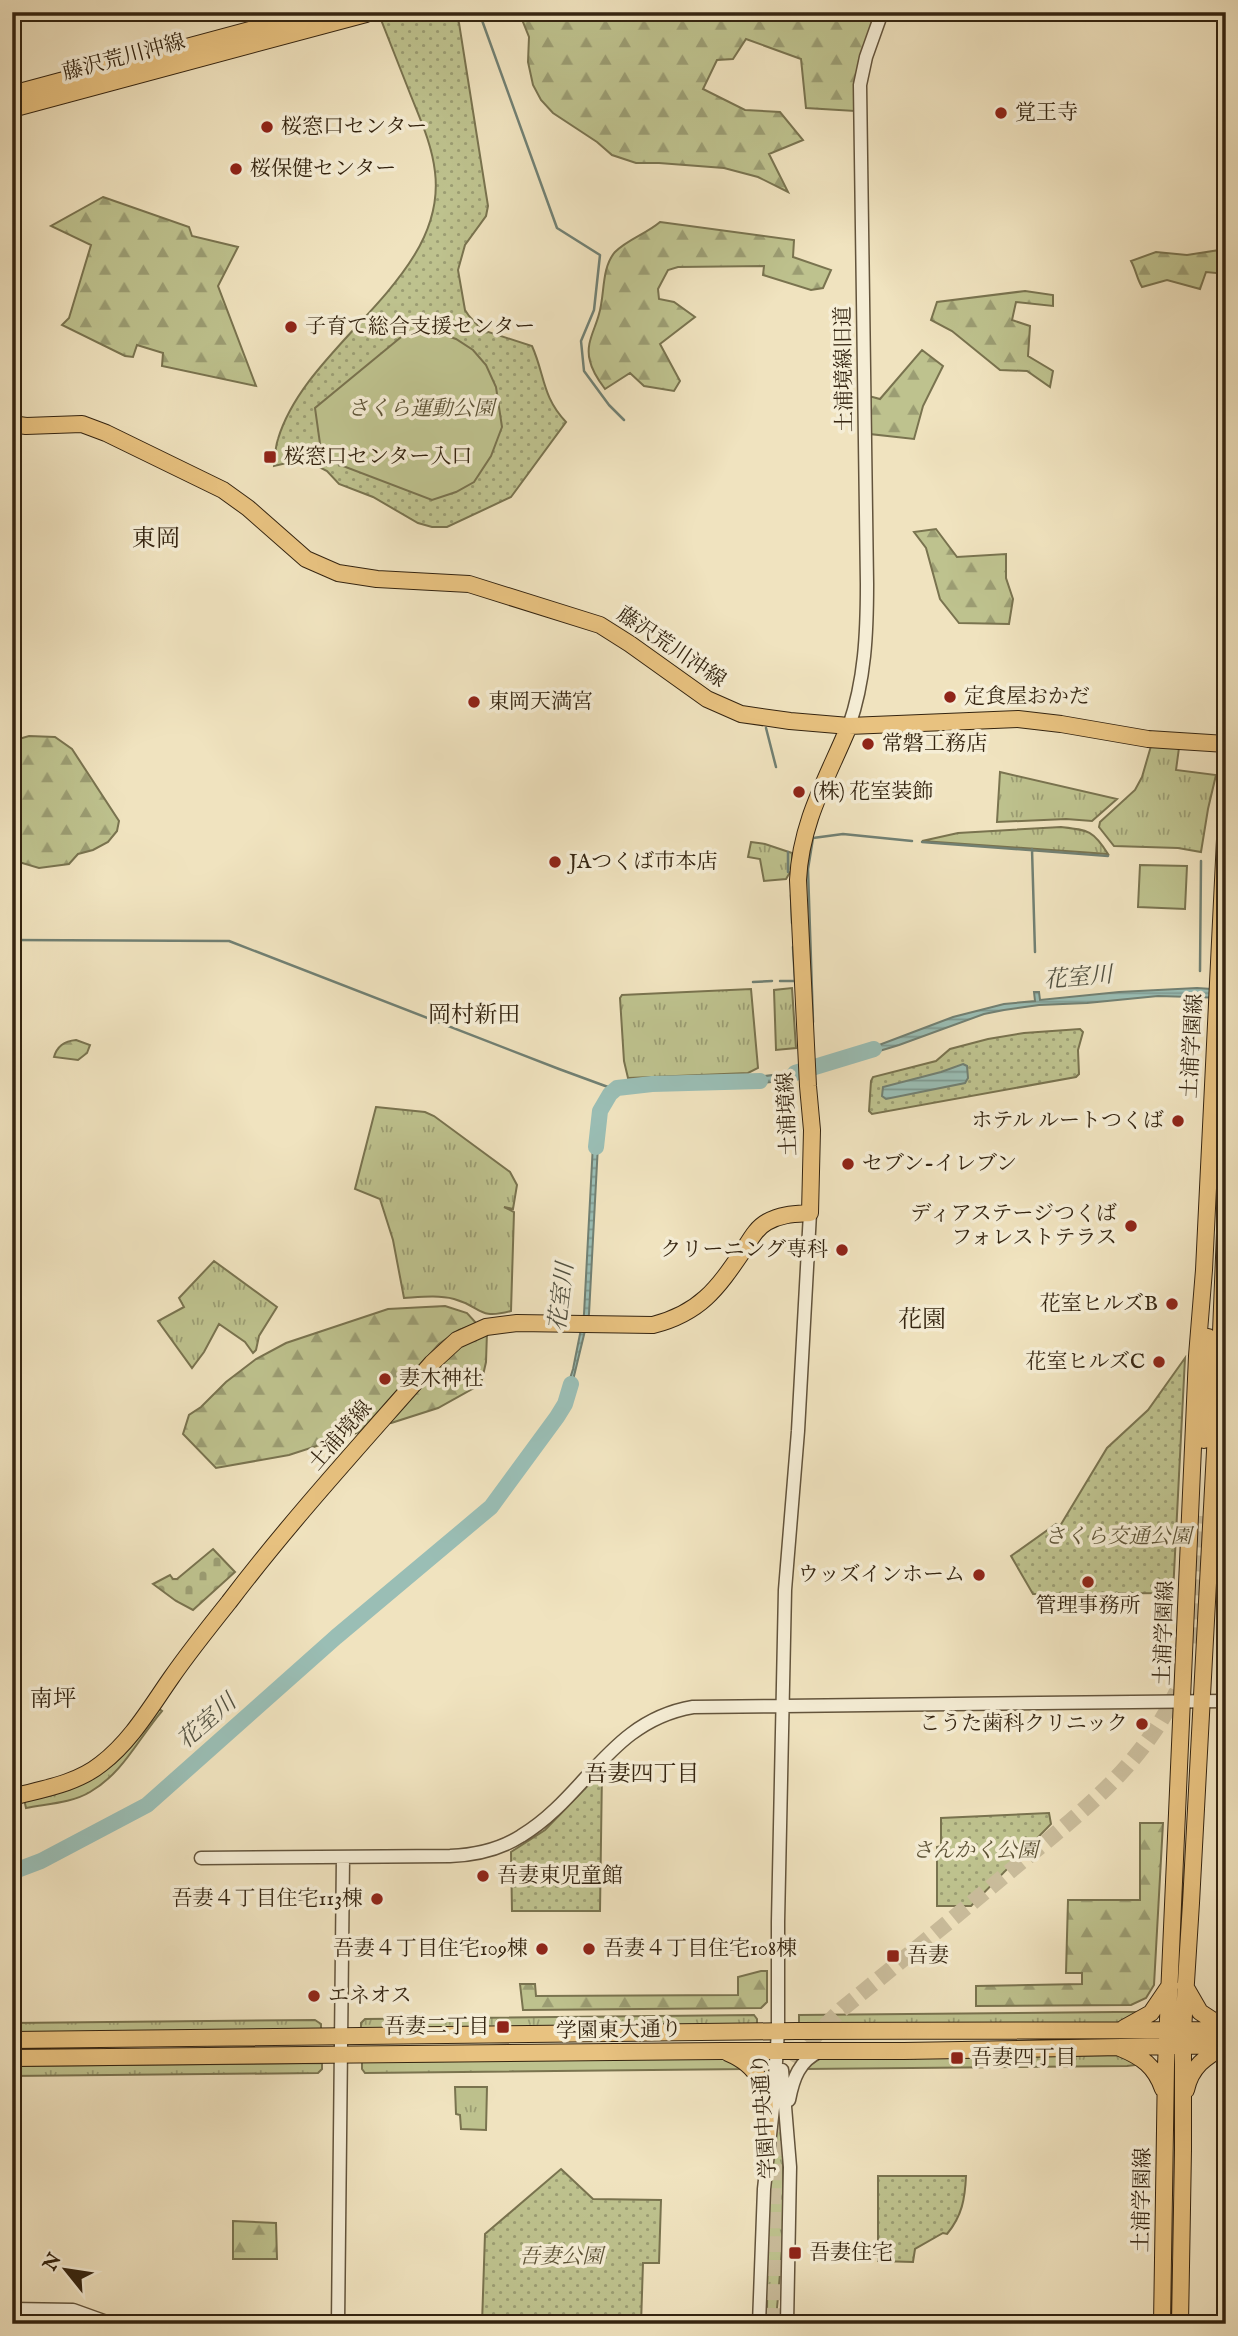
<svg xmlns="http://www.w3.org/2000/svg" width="1238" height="2336" viewBox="0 0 1238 2336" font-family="'IM FELL English','Noto Serif JP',serif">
  <defs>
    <pattern id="grass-tufts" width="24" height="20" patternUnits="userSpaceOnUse" patternTransform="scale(1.75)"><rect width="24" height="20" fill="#bec28e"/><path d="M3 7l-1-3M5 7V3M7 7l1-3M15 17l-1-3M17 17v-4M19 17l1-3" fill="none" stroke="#9b9d73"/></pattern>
    <pattern id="forest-firs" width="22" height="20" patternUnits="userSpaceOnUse" patternTransform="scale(1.75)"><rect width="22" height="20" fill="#bec28e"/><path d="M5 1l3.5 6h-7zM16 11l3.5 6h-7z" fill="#9b9d73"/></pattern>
    <pattern id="cemetery-stones" width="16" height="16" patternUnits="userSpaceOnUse" patternTransform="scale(1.75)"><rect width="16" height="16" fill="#bec28e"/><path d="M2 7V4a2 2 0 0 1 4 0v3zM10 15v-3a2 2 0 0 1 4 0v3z" fill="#9b9d73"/></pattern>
    <pattern id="park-dots" width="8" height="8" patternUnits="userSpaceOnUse" patternTransform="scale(1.75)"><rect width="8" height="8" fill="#bec28e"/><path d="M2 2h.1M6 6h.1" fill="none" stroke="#9b9d73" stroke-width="1.8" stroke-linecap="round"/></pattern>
    <pattern id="water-rules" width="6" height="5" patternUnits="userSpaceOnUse" patternTransform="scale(1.75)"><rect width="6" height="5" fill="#9abeb5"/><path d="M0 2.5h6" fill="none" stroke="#7e9a92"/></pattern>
  </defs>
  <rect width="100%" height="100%" fill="#f0e3bf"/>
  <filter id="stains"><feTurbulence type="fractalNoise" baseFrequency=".00286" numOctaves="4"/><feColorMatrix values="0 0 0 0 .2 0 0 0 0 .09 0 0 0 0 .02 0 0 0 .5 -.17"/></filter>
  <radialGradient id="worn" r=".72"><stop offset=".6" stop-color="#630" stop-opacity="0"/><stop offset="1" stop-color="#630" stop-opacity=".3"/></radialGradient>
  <path fill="url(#grass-tufts)" stroke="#79734f" stroke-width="2" d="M1151,746L1179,748L1176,770L1216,775L1208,809L1201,852L1178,848L1114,846L1099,827L1100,822L1135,790L1142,777Z
    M1000,772L1117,799L1092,821L1066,819L997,822Z
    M1061,827C1088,830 1093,830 1108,854L922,841L958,833Z
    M751,842L765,844L792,853V869L786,879L764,881L760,859L748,857Z
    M792,988L796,1048L776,1050L774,990Z
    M751,989L758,1068L748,1073L628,1078L624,1061L620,998L622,995Z
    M376,1107L425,1112L434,1116L510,1172L517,1185L513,1209L504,1207L514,1212L511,1311C477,1320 483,1307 454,1299C438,1295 421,1297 404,1298L393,1240L380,1199L355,1189Z
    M214,1261L277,1307L259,1336L256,1350L253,1353L245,1342L219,1324L204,1352L192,1368L158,1321L184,1307L179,1298Z
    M158,1708L162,1711C138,1739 123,1773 90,1792C72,1803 46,1804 26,1808L24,1799L72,1785Z
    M1116,2012H1146L1136,2019L1116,2023L799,2026V2015Z
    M754,2015L757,2019V2026L361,2030V2023L365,2019Z
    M315,2020L321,2024V2030L12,2034V2023Z
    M1125,2055L1144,2064L1127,2066L805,2069L819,2059Z
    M713,2058L724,2059L747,2069L365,2073L362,2069V2062Z
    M322,2063V2069L318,2073L12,2076V2066Z
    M455,2087H487L486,2130L461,2129L460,2115L456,2114Z
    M777,2096L783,2158V2239L776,2320H769L767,2314L768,2185Z"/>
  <path fill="url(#forest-firs)" stroke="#79734f" stroke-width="2" d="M519,12H764L774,16L777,12H807L829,19L832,12H877L855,111L806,108L801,59L746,39L733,59L717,60L703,89L745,110L780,112L803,140L769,154L788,192L758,177L724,168L659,163H636L612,155L597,142L553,113L541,100L533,85L528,62L529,37Z
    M103,197L189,227L192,236L238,247L218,286L256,386L162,366L163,353L137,345L133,357L125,356L62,325L69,318L91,245L51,226Z
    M660,222L794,240L793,257L831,270L823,288L811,290L763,275L764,266L678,267L668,270L658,289L659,299L674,302L695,317L660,344L680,381L674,391L644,386L630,373L605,389C599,381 592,371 590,361C585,344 595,330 599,314C605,295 601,268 615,252C628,239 646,234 660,222Z
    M1226,249V274L1206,272L1200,289L1167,280L1142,287C1137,279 1136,270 1131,261L1156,252L1187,255Z
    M1025,291L1053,295V306L1016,302L1012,320L1030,326L1028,356L1053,371L1050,387L1027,371L1000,370L952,331L931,320L937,302Z
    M922,350L943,366L923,406L914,439L870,434L869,396L880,399Z
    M936,529L957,557L1006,554V578L1013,599L1009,624L959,623L940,599L926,548L914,532Z
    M29,736L55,737L72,749L119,821L117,831L108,842L93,850L78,854L69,864L39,868L12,860V741Z
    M76,1040L90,1045L87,1053L78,1060L54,1057C57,1046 65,1041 76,1040Z
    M445,1306L467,1313L477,1324L459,1330L439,1344L360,1432L289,1455L216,1468L183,1434L189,1415L201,1407L226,1382L256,1359L286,1343L388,1309Z
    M487,1332L486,1362L481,1384L438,1408L391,1423L389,1421L448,1354Z
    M1140,1823H1163L1154,1985L1146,1998L1131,2005L976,2006V1986L1082,1984V1973H1066L1068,1900H1140Z
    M761,1971H767V2002L761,2008L523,2010L520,1984H535L536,1996L738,1995V1977Z
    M233,2221L276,2223L277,2259H233Z"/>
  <path fill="url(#cemetery-stones)" stroke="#79734f" stroke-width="2" d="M213,1549L235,1572L193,1610L176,1601L153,1584L170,1575L173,1579H177Z"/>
  <path fill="url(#park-dots)" stroke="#79734f" stroke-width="2" d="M378,12H454L459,23L488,206L486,216L465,245L458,270L465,310L469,316L482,330L532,346C545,375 542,397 566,422L511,497L447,527H432L418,523L373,497L339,484L327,471L304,459L274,466C275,457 275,448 278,439C307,342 448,279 435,172C432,145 421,121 411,96C400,68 389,40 378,12Z
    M1080,1029L1083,1032L1078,1050L1079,1074L1076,1077L872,1114L869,1111L871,1081L873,1077L936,1061L950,1049L988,1039L1024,1033Z
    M1185,1358L1173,1593L1033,1594L1011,1556L1056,1524L1060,1526L1107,1448L1148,1410Z
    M602,1771L600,1911H512L511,1852L545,1830Z
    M1049,1813L1051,1824L971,1906H937V1847L941,1846V1818Z
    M561,2169L593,2199L661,2200L659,2263H643L641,2324H482L485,2234Z
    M878,2176H966C965,2199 962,2216 947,2234L943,2233L915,2249L913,2262L878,2261Z"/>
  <path fill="#bec28e" stroke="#79734f" stroke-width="2" d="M436,332L456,339L473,350L486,365L496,387L502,427L491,456L474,482L456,492L432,500L322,458L315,408L406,333Z
    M1140,865L1187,866L1185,909L1138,907Z"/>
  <path fill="url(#water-rules)" stroke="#718073" stroke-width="2" d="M1197,988L1226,990V998L1158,996L1087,1003L1039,1005L1004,1010L984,1014L899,1045L781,1081L741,1085V1079L813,1070L953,1017L1004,1004L1035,1001L1034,992H1039L1040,1000L1119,992Z
    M963,1064L967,1066L968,1078L965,1083L886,1099L882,1096L883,1087L941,1072Z
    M594,1125L599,1126L589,1314L567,1405L562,1404L573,1369L584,1314Z"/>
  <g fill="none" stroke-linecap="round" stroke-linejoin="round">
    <path stroke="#718073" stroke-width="2.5" d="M479,12L557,228L600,255L594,310L581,341L584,371L609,405L624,420
      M766,728L776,767
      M922,842L1108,856
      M1032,849L1035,952
      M788,852V872
      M791,895L792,923
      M12,940L229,941L559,1069L608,1087L617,1088
      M1200,971L1201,861
      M780,981H795L793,947
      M753,982L772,981
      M813,1022L808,869L813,838L843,834L912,841"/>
    <path stroke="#9abeb5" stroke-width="16" d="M795,1073L874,1049
      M596,1147L600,1111L610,1094L617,1088L652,1084L760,1081
      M12,1872L41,1861L147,1805L336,1637L491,1507L557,1417L565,1404L571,1384"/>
    <path stroke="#cabd9c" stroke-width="16" stroke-dasharray="16 8" stroke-linecap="butt" d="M1190,1643L1201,1516
      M772,2324C773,2285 773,2246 773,2206C774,2163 772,2115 789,2075C800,2048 822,2029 842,2009C896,1965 950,1921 1003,1877C1069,1822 1140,1771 1177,1691"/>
    <defs>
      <path id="minor" d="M849,726C865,680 867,633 867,584L860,85L866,57L882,12
        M201,1858L450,1856C475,1855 499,1850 521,1836C586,1797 610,1721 693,1707L1226,1701
        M782,2070L790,2167L787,2324
        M789,2100C793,2079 799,2060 821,2051
        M12,2309L73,2310L112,2324
        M338,2324L343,1857
        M759,2324L764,2189L773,2108L778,2031V1922L785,1590L798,1431L810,1213"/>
      <path id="major" d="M12,94L317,12
        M12,109L366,14V12
        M12,424L26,426L82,424L106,433L223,490L248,508L306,559L338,573L377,579L469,584L600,625L630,644L707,699L741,714L790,721L849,726L1018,719L1061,724L1148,739L1226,744
        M1204,1440L1208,1337
        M12,1797C42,1789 76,1784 101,1764C131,1741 150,1708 171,1678C189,1652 209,1627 229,1602C292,1519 363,1442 432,1363L457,1340L486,1327L501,1325L517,1323L653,1325C700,1313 717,1289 743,1251C750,1240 756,1228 767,1222C781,1214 795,1214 810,1213L812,1130L808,1086L798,880C801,821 827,779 849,726
        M1185,1986L1200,2012L1226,2029
        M1124,2028L1151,2013L1170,1985
        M12,2040L796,2031L1226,2030
        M1120,2048C1142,2057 1155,2066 1163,2089
        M728,2053C775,2073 761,2104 768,2146
        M12,2058L722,2051H904L1226,2045
        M1186,2090C1191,2067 1205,2057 1225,2046
        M1162,2324L1166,2065L1197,1356L1204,1270L1226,819
        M1180,2324L1183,2150V2030L1191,1903L1220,1357L1226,1208"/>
    </defs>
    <use href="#minor" stroke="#63543c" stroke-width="15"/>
    <use href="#major" stroke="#342410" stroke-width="18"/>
    <use href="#minor" stroke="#f5edd5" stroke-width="12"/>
    <use href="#major" stroke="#e8c280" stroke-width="16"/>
  </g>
  <g fill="#8f2418" stroke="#f5edd5" stroke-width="2.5">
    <circle cx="1001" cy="113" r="7"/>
    <circle cx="267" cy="127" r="7"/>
    <circle cx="236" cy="169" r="7"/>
    <circle cx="291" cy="327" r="7"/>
    <rect x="263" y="450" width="14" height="14" rx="3.5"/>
    <circle cx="950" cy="697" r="7"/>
    <circle cx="474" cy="702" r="7"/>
    <circle cx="868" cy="744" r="7"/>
    <circle cx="799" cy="792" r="7"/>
    <circle cx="555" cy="862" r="7"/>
    <circle cx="1178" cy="1121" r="7"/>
    <circle cx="848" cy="1164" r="7"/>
    <circle cx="1131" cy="1226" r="7"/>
    <circle cx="842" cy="1250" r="7"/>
    <circle cx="1172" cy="1304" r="7"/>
    <circle cx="1159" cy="1362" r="7"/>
    <circle cx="385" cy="1379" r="7"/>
    <circle cx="979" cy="1575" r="7"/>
    <circle cx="1088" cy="1582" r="7"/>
    <circle cx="1142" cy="1724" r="7"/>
    <circle cx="483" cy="1876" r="7"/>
    <circle cx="377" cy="1899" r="7"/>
    <circle cx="542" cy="1949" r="7"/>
    <circle cx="589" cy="1949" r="7"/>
    <rect x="886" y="1949" width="14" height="14" rx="3.5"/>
    <circle cx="314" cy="1996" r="7"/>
    <rect x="496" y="2020" width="14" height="14" rx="3.5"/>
    <rect x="950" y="2051" width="14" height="14" rx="3.5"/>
    <rect x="788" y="2246" width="14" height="14" rx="3.5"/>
  </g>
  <g text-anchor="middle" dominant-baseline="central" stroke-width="7" stroke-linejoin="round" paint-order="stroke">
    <g font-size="21" fill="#342410" stroke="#f5edd5">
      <text transform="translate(124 58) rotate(-15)">藤沢荒川沖線</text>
      <text transform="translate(845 369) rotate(-91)">土浦境線旧道</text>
      <text transform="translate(671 648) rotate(34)">藤沢荒川沖線</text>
      <text transform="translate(1193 1046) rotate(-87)">土浦学園線</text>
      <text transform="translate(788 1114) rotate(-93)">土浦境線</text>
      <text transform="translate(341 1436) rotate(-49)">土浦境線</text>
      <text transform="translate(1165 1633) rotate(-88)">土浦学園線</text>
      <text transform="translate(619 2031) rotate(-1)">学園東大通り</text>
      <text transform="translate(765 2116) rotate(-94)">学園中央通り</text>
      <text transform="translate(1143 2200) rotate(-89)">土浦学園線</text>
    </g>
    <g font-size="21" fill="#342410" stroke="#f5edd5" text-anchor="start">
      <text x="1015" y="113">覚王寺</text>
      <text x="281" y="127">桜窓口センター</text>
      <text x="250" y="169">桜保健センター</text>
      <text x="305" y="327">子育て総合支援センター</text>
      <text x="284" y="457">桜窓口センター入口</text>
      <text x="964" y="697">定食屋おかだ</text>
      <text x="488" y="702">東岡天満宮</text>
      <text x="882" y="744">常磐工務店</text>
      <text x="813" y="792">(株) 花室装飾</text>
      <text x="569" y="862">JAつくば市本店</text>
      <text x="1164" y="1121" text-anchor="end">ホテル ルートつくば</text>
      <text x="862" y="1164">セブン-イレブン</text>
      <text x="1117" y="1214" text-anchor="end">ディアステージつくば<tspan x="1117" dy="24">フォレストテラス</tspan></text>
      <text x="828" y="1250" text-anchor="end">クリーニング専科</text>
      <text x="1158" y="1304" text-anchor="end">花室ヒルズB</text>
      <text x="1145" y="1362" text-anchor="end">花室ヒルズC</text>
      <text x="399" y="1379">妻木神社</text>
      <text x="965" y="1575" text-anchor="end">ウッズインホーム</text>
      <text x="1088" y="1606" text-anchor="middle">管理事務所</text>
      <text x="1128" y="1724" text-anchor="end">こうた歯科クリニック</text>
      <text x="497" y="1876">吾妻東児童館</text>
      <text x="363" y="1899" text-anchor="end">吾妻４丁目住宅113棟</text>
      <text x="528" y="1949" text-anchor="end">吾妻４丁目住宅109棟</text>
      <text x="603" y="1949">吾妻４丁目住宅108棟</text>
      <text x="907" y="1956">吾妻</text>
      <text x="328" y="1996">エネオス</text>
      <text x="489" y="2027" text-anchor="end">吾妻二丁目</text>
      <text x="971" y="2058">吾妻四丁目</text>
      <text x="809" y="2253">吾妻住宅</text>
    </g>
    <g font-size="21" font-style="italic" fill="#5d5336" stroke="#f5edd5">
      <text x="421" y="409">さくら運動公園</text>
      <text x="1118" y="1537">さくら交通公園</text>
      <text x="975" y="1851">さんかく公園</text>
      <text x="561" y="2257">吾妻公園</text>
    </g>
    <g font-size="23" font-style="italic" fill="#535242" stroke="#f5edd5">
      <text transform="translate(1078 978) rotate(-5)">花室川</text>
      <text transform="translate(562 1297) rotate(-83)">花室川</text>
      <text transform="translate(207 1722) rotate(-41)">花室川</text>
    </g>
    <g font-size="23" fill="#342410" stroke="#f5edd5">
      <text x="474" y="1015">岡村新田</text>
      <text x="53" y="1699">南坪</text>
      <text x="642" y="1774">吾妻四丁目</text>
    </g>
    <g font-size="24" fill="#342410" stroke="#f5edd5">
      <text x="156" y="539">東岡</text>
      <text x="922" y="1320">花園</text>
    </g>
  </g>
  <rect width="1238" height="2336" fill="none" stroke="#f0e3bf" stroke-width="42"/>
  <rect x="14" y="14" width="1210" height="2308" fill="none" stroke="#342410" stroke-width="3.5"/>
  <rect x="21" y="21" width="1196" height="2294" fill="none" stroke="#342410" stroke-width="2"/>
  <g transform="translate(66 2270) rotate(300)" stroke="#f5edd5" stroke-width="5" paint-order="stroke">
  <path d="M0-5L12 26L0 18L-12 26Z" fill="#342410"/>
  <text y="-10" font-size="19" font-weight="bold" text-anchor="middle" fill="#342410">N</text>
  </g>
  <rect width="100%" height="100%" filter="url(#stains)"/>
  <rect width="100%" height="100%" fill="url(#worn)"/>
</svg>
